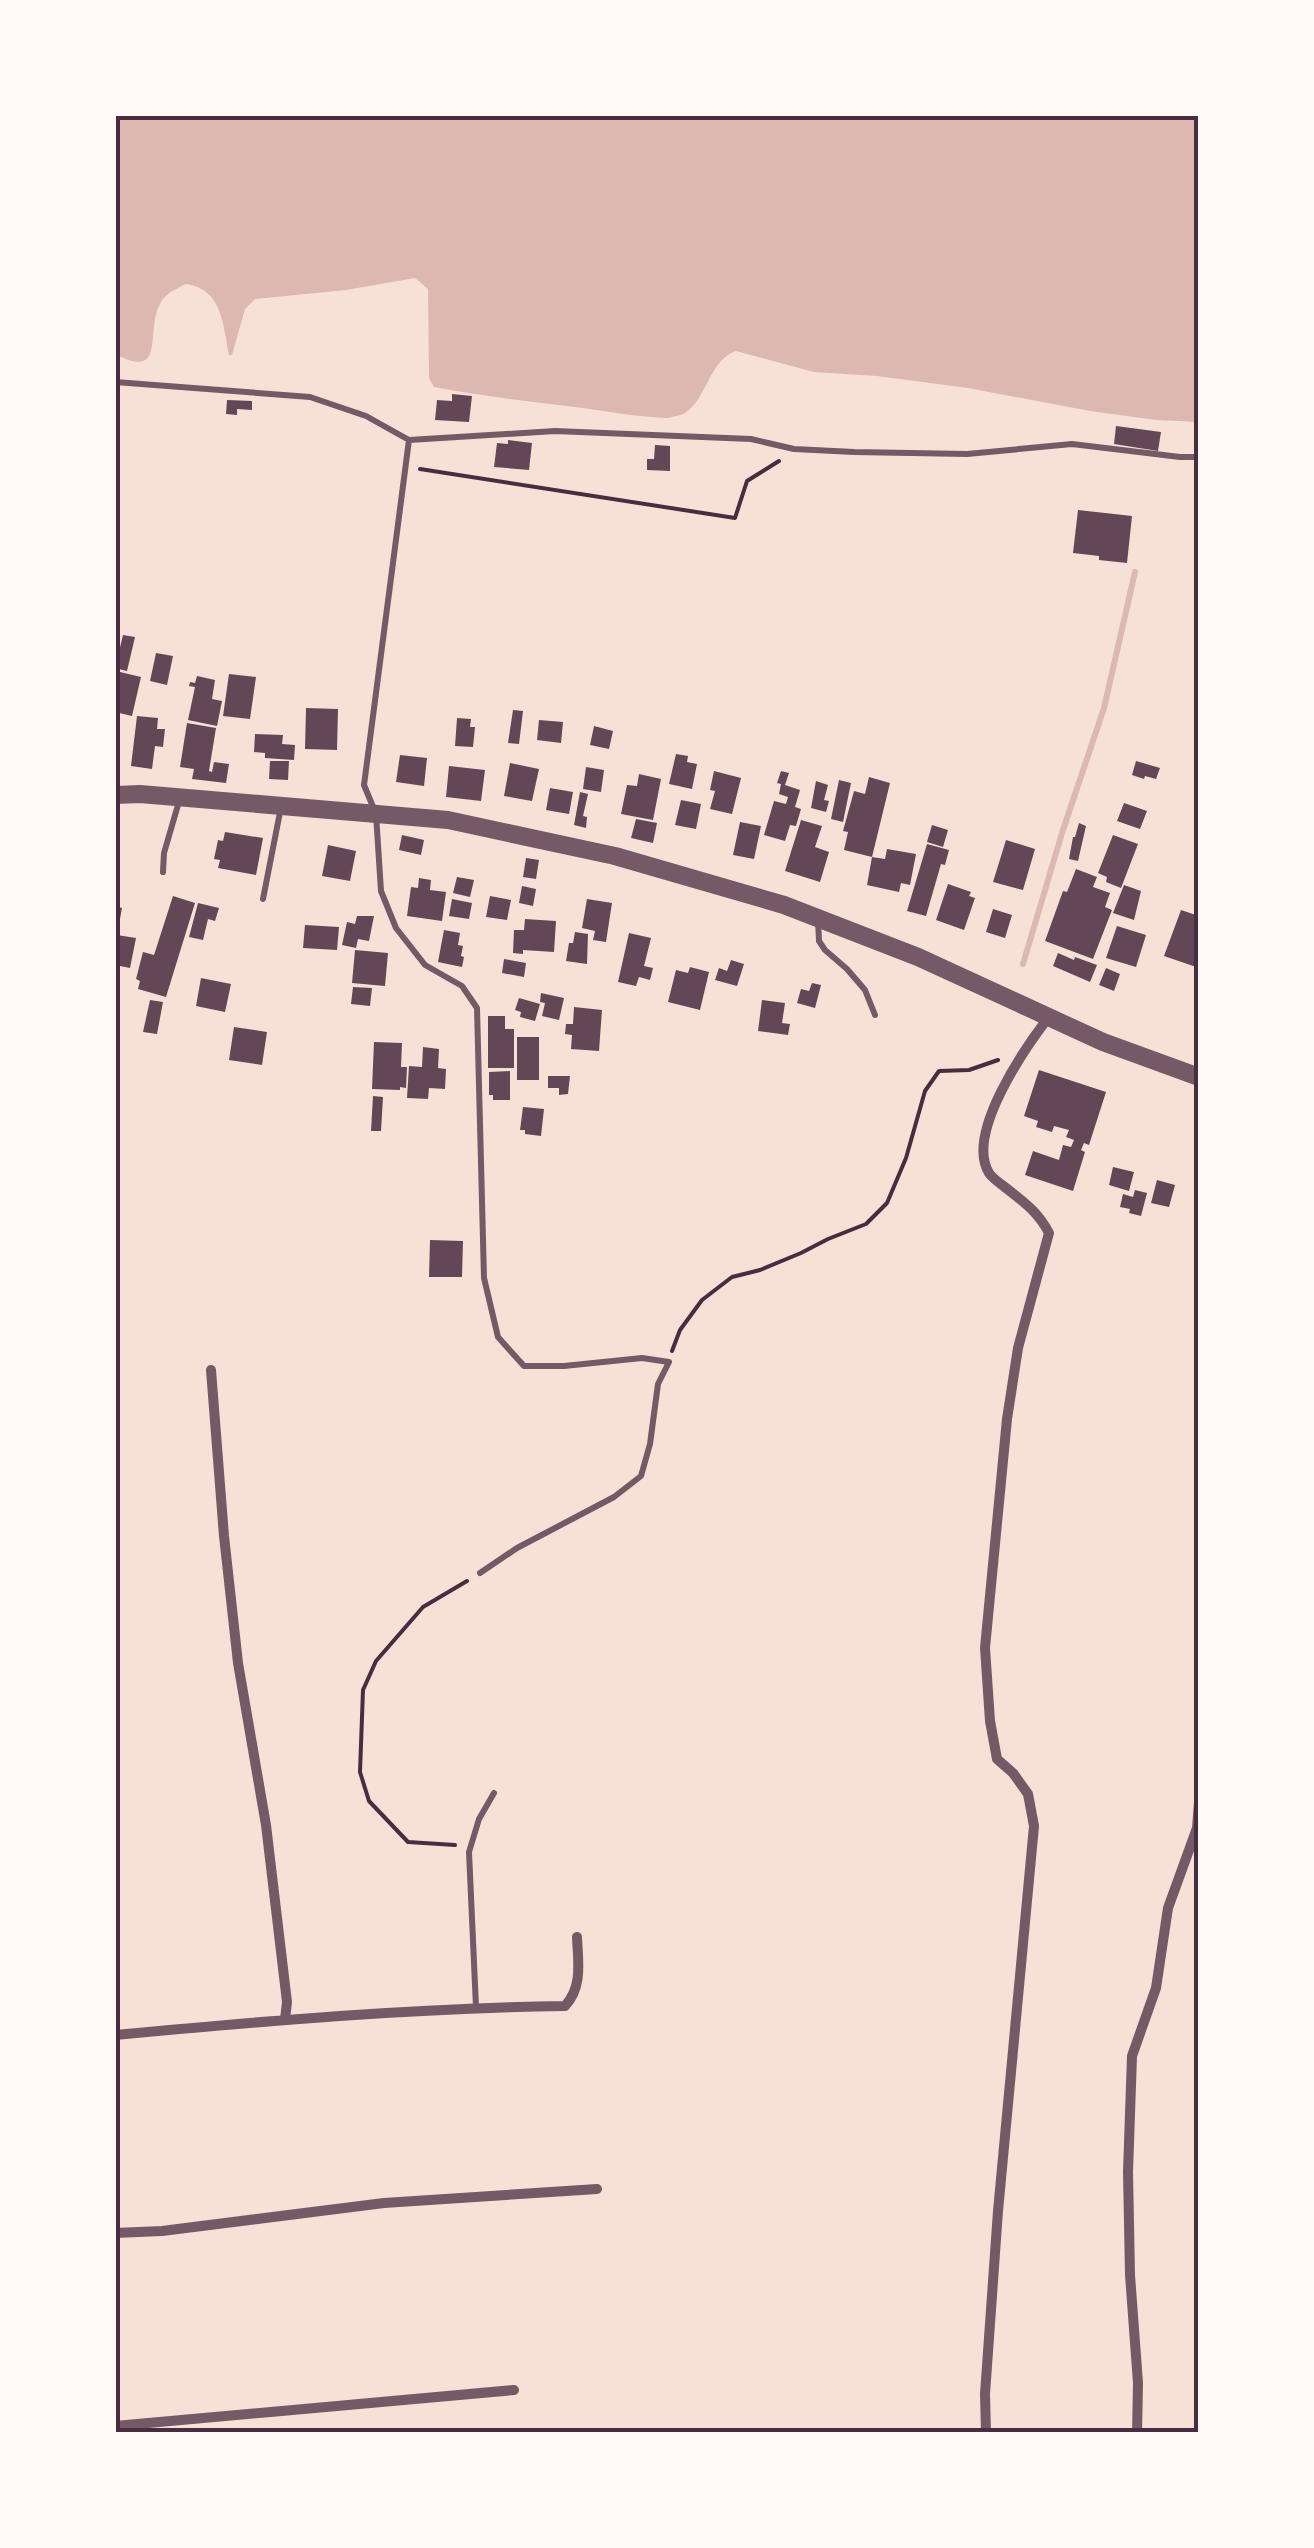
<svg xmlns="http://www.w3.org/2000/svg" width="1314" height="2548" viewBox="0 0 1314 2548" font-family="'Fira Sans Condensed',sans-serif">
  <rect width="100%" height="100%" fill="#f7e1d7"/>
  <path fill="#dcb8b0" d="M115,115H1199V422L1156,420L1090,411L968,388L877,376L814,372L736,351C709,360 707,399 685,413C680,416 674,416 669,418C637,417 606,411 575,407C527,401 481,396 434,387L429,378L428,289L415,278L346,290L255,299L245,309L232,355H229C223,326 223,289 186,284C176,289 165,293 160,304C145,331 167,381 115,354Z"/>
  <g fill="none" stroke-linecap="round" stroke-linejoin="round">
    <path stroke="#dcb8b0" stroke-width="6" d="M1023,964L1062,833L1104,708L1135,572"/>
  </g>
  <path fill="#644757" d="M452,394L472,396L469,422L435,420L437,400L452,401Z
    M227,400L252,401V410L237,409V415L226,414Z
    M1116,426L1161,432L1158,451L1114,444Z
    M508,440L532,443L529,470L494,467L497,443L508,444Z
    M655,445L670,446V471L647,470V459H654Z
    M1078,510L1132,516L1127,563L1099,560V556L1073,553Z
    M123,635L135,637L127,671L115,668Z
    M156,653L173,656L167,685L150,681Z
    M116,671L141,677L132,716L115,712Z
    M229,674L256,677L250,719L223,716Z
    M197,676L215,680L212,699L222,701L217,726L188,720L195,687L189,686L190,682L195,683Z
    M306,708L338,709L337,750L305,749Z
    M513,710L523,711L519,744L508,743Z
    M137,716L158,718L157,729H165L163,747L155,746L152,769L131,766Z
    M457,718L471,719L470,727H475L473,747L455,746Z
    M539,720L563,722L561,743L537,740Z
    M187,723L216,728L209,771L212,772L214,762L229,764L226,783L192,779L194,769L180,767Z
    M594,726L613,731L609,749L590,745Z
    M255,734L283,735L282,744L295,745L294,760L265,758V753L254,752Z
    M676,754L688,756L687,762L697,764L692,789L669,784Z
    M400,755L427,758L424,786L396,782Z
    M270,761H289L288,780L269,779Z
    M1136,761L1160,768L1156,779L1145,776L1144,779L1132,775Z
    M510,763L539,769L532,801L504,796Z
    M449,766L485,770L481,801L446,797Z
    M586,767L604,770L601,792L583,789Z
    M714,771L741,778L732,814L710,809L715,791L710,790Z
    M781,771L789,773L785,785L800,790L795,807L801,809L796,826L790,825L785,841L764,835L774,801L786,804L788,797L779,794L781,784L777,783Z
    M639,774L661,779L653,820L621,814L627,785L637,786Z
    M869,777L890,783L872,857L844,850L848,832L843,831L854,791L865,794Z
    M839,780L851,783L843,822L831,819Z
    M816,781L828,785L824,800L829,801L826,812L811,808Z
    M550,788L573,792L569,814L546,810Z
    M580,792L588,794L583,816L587,817L586,828L574,825Z
    M681,800L701,804L696,829L675,825Z
    M1124,803L1147,811L1140,829L1117,821Z
    M636,819L657,823L653,843L631,838Z
    M801,820L822,826L815,847L829,852L820,882L785,871Z
    M740,822L761,826L754,859L733,855Z
    M1079,823L1086,826L1078,861L1069,859L1073,837H1075Z
    M932,825L948,830L943,847L927,842Z
    M225,832L263,838L256,875L218,868L220,860L214,859L218,840L223,841Z
    M402,835L424,840L421,855L399,850Z
    M1113,835L1138,844L1121,888L1106,882L1107,877L1098,873Z
    M1006,840L1035,849L1023,890L993,882Z
    M927,844L949,850L945,865L941,864L926,916L907,911Z
    M328,845L356,851L350,881L322,876Z
    M887,849L916,854L910,885L901,883L899,892L867,885L872,857L885,859Z
    M526,858L539,860L536,879L523,877Z
    M1076,869L1097,877L1093,887L1110,893L1105,907L1112,910L1093,959L1045,941L1063,891L1067,892Z
    M457,877L474,880L470,897L453,893Z
    M419,878L431,880L430,890L446,892L442,921L407,916L411,887L418,888Z
    M948,884L971,892L969,896L975,898L964,930L936,920Z
    M1124,885L1141,891L1134,920L1113,913Z
    M522,886L536,889L533,906L519,903Z
    M173,896L195,903L166,997L138,989L140,981L136,979L143,952L154,955Z
    M490,896L511,900L507,920L486,917Z
    M452,899L472,903L469,919L449,916Z
    M587,899L612,903L606,942L593,940L595,931L582,928Z
    M198,903L219,908L215,921L208,919L203,940L189,937Z
    M115,906L122,908L117,935L136,938L130,968L115,965Z
    M993,909L1012,915L1005,938L986,932Z
    M1181,910L1199,916V968L1164,956Z
    M357,916H374L369,941L358,939L356,948L342,945L347,922L355,924Z
    M525,919L556,921L554,952L523,950V954L513,953L514,930H524Z
    M305,925L339,927L337,950L303,948Z
    M1117,926L1146,935L1136,967L1106,958Z
    M444,930L460,933L458,945L463,946L461,956L464,957L462,967L438,962Z
    M575,932L588,934L587,964L566,961L569,943H573Z
    M629,933L651,938L644,966L653,968L650,980L639,977L636,986L618,982Z
    M355,950L388,953L385,986L352,983Z
    M1058,953L1074,960L1075,957L1097,965L1090,982L1053,966Z
    M504,959L526,963L524,977L502,973Z
    M731,960L744,964L737,986L715,980L719,968L727,971Z
    M690,967L709,972L700,1010L668,1002L676,970L688,973Z
    M1106,968L1120,974L1114,991L1099,985Z
    M201,978L231,984L225,1012L196,1006Z
    M812,983L821,985L815,1008L797,1003L801,989L809,991Z
    M353,987L372,988L370,1006L351,1004Z
    M541,993L564,998L559,1020L542,1016L545,1003L540,1002Z
    M519,998L540,1004L535,1021L520,1017L521,1012L515,1010Z
    M150,1000L163,1002L157,1034L143,1032Z
    M762,1000L785,1003L782,1023L790,1024L788,1035L758,1031Z
    M574,1007L602,1010L599,1051L571,1049L572,1035L565,1034L566,1024H573Z
    M488,1016H505V1029H514V1068H488Z
    M234,1027L267,1032L262,1065L229,1060Z
    M517,1037H539V1080H517Z
    M374,1042L402,1043L401,1067H407L406,1088L400,1087V1090L372,1089Z
    M423,1047L439,1049L438,1068L446,1069L445,1089L429,1088L428,1099L407,1098L409,1066L422,1067Z
    M1039,1070L1106,1092L1089,1145L1084,1143L1081,1150L1085,1152L1073,1191L1025,1175L1033,1151L1059,1160L1063,1145L1071,1147L1074,1140L1066,1137L1069,1130L1054,1126L1052,1132L1036,1127L1038,1121L1024,1116Z
    M510,1071V1100H493V1095H489V1072Z
    M548,1076H570L568,1094L559,1095V1088H548Z
    M373,1096L383,1097L381,1131H371Z
    M523,1107L544,1109L541,1136L525,1134V1130H520Z
    M1113,1167L1134,1172L1129,1191L1109,1185Z
    M1157,1180L1175,1185L1169,1207L1151,1203Z
    M1135,1190L1147,1193L1141,1216L1129,1213L1130,1209L1120,1207L1123,1194L1133,1197Z
    M430,1240L463,1241L462,1277H429Z"/>
  <g fill="none" stroke-linecap="round" stroke-linejoin="round">
    <path stroke="#4a2c40" stroke-width="4" d="M420,469L735,518L747,481L779,461
      M672,1351L680,1330L702,1300L732,1277L760,1270L801,1253L828,1239L866,1224L887,1203L906,1158L925,1091L939,1071L969,1070L998,1060
      M455,1845L408,1842L369,1801L360,1772L363,1690L376,1661L423,1607L467,1581"/>
    <path stroke="#755966" stroke-width="6" d="M115,382L310,397L366,416L409,440L555,431L751,439L794,449L854,452L967,454L1072,444L1180,457H1199
      M409,440L364,785L376,814L381,891L396,928L425,965L462,986L477,1008L484,1278L498,1337L524,1366H564L642,1358L669,1362L658,1384L650,1444L641,1476L614,1497L517,1548L480,1573
      M163,872L164,853L180,798
      M263,899L281,807
      M818,919L819,941L825,950L847,969L865,990L875,1015
      M476,2007L469,1852L479,1819L494,1793"/>
    <path stroke="#755966" stroke-width="10" d="M211,1370L224,1536L238,1663L266,1825L287,2002L285,2019
      M115,2035C265,2021 414,2008 565,2006C583,1987 578,1961 577,1937
      M115,2233L162,2231L384,2203L597,2189
      M115,2426L514,2390
      M986,2433L985,2394L998,2211L1034,1826L1028,1794L1013,1773L997,1759L990,1721L985,1648L1007,1419L1018,1348L1049,1233C1038,1212 1025,1203 1006,1188C1001,1184 992,1178 989,1173C965,1134 1025,1048 1048,1018
      M1137,2433L1138,2383L1130,2275L1128,2172L1132,2056L1156,1988L1168,1908L1197,1828L1199,1802"/>
    <path stroke="#755966" stroke-width="18" d="M115,795L140,794L448,820L615,856L784,905L918,957L1103,1042L1199,1077"/>
  </g>
  <rect width="1314" height="2548" fill="none" stroke="#fffaf5" stroke-width="235"/>
  <rect x="118" y="118" width="1078" height="2312" fill="none" stroke="#4a2c40" stroke-width="4"/>
</svg>
